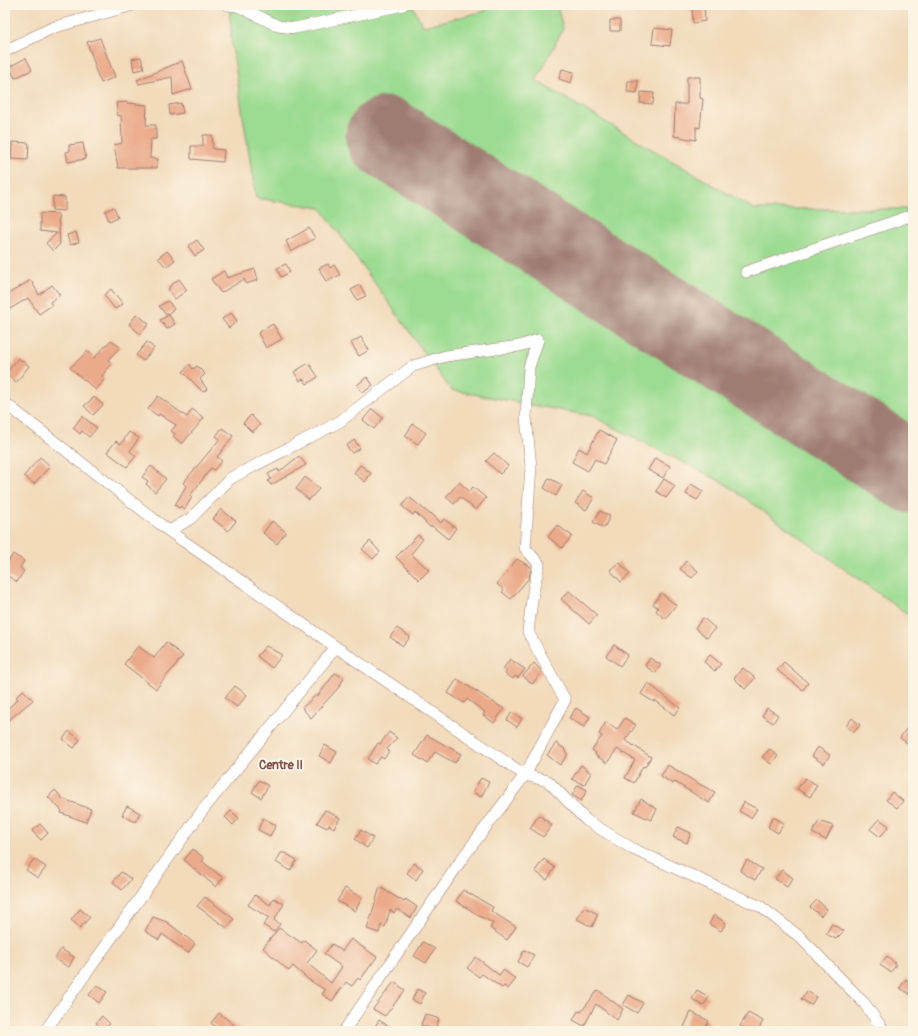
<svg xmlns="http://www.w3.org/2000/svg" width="918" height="1036" viewBox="0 0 918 1036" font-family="Pangolin,sans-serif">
  <rect width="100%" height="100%" fill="#fcf5e5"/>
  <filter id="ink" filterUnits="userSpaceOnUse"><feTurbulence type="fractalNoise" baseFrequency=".025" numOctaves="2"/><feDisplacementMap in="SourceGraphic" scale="8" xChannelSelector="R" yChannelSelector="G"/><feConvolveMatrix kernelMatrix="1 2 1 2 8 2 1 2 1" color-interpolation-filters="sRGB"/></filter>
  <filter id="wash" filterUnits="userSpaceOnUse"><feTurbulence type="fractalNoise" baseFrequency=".012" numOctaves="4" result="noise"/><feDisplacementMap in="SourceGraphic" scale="16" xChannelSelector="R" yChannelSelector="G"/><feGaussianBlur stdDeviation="0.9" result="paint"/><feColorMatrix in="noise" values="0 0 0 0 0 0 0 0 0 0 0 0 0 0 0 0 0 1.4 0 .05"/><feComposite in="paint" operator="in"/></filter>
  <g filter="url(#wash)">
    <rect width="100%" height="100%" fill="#f2daba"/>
    <path fill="#9cdc92" stroke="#737e5e" d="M229,5H412L423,26L486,11L484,5H557L563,29L536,81L754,209H913V618L724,483L592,416L451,390L321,208L256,198L232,46Z"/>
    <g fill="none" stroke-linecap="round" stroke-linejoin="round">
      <path stroke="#9e7c72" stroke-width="81" d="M386,137L913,473"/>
    </g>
    <g id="blocks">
      <path fill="#ebaa8a" d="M704,7L705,21L693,23L692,9Z
        M610,20H620V31H610Z
        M654,28L672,30L670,46L652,44Z
        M100,38L115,77L101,83L94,66L95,65L87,42Z
        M141,57L144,69L134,71L132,59Z
        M26,58L32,70L15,78L9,67Z
        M182,61L192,89L173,95L172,77L139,84L137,80Z
        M562,69L574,72L571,83L559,79Z
        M687,77H700V98L703,99L700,128L696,127V140L674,136L675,104H687Z
        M628,81H638L637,93L627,92Z
        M641,92L654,93L653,104L640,103Z
        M127,102V103L147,105L146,125H156V139H151L150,158L158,159L157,168H118L114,145L122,143L121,115L118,116L116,103Z
        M181,103L183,113L170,115L169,105Z
        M203,135H212L213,149L224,150L223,162L191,159V146H203Z
        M12,142L29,143L28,160L11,159Z
        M83,143L86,159L68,162L66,152L70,151L69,145Z
        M53,196L65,197V211L52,210Z
        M114,207L118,217L109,221L105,211Z
        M40,213L58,214L60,244L53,251L46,243L57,233L40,231Z
        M309,228L315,238L291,252L286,241Z
        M76,232L79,242L70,245L67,235Z
        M197,240L204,250L195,256L188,246Z
        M167,251L175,260L166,267L158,258Z
        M286,264L290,272L281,277L277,268Z
        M328,264L330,268L334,265L340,275L326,282L319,268Z
        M255,269L258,280L246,284L244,279L221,293L211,279L224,271L227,278Z
        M179,279L187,290L175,299L169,291V287Z
        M31,280L39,295L52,285L60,295L50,302L52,305L39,314L28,298L5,312V296Z
        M360,285L366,296L357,300L351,290Z
        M111,289L123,304L115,309L104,295Z
        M168,301L174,309L166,315L159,306Z
        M231,313L237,321L229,328L222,319Z
        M137,314L149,324L140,334L129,324Z
        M169,315L175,324L167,329L160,320Z
        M273,324L282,339L266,348L258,333Z
        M361,337L369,350L359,356L351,343Z
        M111,340L120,347L108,360L112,363L102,376L105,379L96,390L70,368L88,351L94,358Z
        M147,342L154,348L143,361L136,355Z
        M18,358L29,366L16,383L6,374Z
        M309,363L318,377L307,384L303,379L300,381L294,372Z
        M190,364L193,369L197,366L205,374L200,379L207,389L203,392L183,372Z
        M367,377L373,385L363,393L357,385Z
        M158,396L187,417L192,409L204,418L182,444L173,436L175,434L171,431L176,425L159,414L158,416L148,409Z
        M94,397L103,405L93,415L84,406Z
        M372,409L383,418L374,429L363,420Z
        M251,415L260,425L252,432L243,423Z
        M82,416L97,428L89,437L82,431L80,434L73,428Z
        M413,424L426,433L418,444L405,436Z
        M222,428L233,436L217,457L222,461L214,470L211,468L190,496L192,497L185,509L181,506L179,508L175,505L186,486L183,483L220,439L216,436Z
        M599,430L617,440L604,464L595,459L588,471L572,462L579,448L587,453Z
        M129,432L139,438L130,451L136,456L127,467L107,452L116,441L121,444Z
        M354,440L360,448L352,453L346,446Z
        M494,453L508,466L500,474L486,461Z
        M299,456L306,465L271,485L268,481L271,479L268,474L278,469L279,472Z
        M40,457L50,466L34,484L24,476Z
        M655,458L670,466L663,478L648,470Z
        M360,465L371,473L365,482L354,473Z
        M151,466L166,479L155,492L146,484L148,481L142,477Z
        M305,477L319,489L309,500L296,489Z
        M549,478L562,485L556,496L544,488Z
        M664,479L675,486L666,498L656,491Z
        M459,482L469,491L473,487L486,498L476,510L460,497L454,504L446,497Z
        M691,484L703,491L697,500L686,494Z
        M583,491L594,498L586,510L575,503Z
        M409,497L430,514L431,513L441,523L444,519L456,528L448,539L432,526L430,527L415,512L413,515L402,506Z
        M221,509L236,521L228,531L213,519Z
        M600,511L610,516L604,528L593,522Z
        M272,521L286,532L277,544L263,533Z
        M557,525L572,536L562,548L548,537Z
        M418,535L423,539L411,554L429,570L419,580L396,557Z
        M370,541L380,552L373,559L362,549Z
        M13,554L24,561L20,568L24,571L17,582L5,574V567Z
        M517,559L531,567L529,578L511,599L502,592L504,590L497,584Z
        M686,561L698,571L692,578L680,569Z
        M619,562L630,574L621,582L610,570Z
        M569,591L597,615L589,624L561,599Z
        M661,593L676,605L665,619L656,611L658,608L653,604Z
        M703,618L715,628L707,638L695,628Z
        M397,628L410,637L403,646L390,637Z
        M166,642L183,656L156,689L124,664L138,646L154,658Z
        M614,645L628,655L620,666L606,656Z
        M266,646L282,655L272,668L257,656Z
        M710,655L721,664L715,671L704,662Z
        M650,658L661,665L655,673L645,666Z
        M510,659L525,669L518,678L515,676L513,679L505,674L507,671L503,669Z
        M784,662L808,683L803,690L777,670Z
        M534,663L542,672L532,684L523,676Z
        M743,668L755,678L745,689L734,678Z
        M335,673L344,678L339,687L311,718L302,708L316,695L317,697Z
        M457,679L504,709L494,723L483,715L485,712L467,699L464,703L448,693Z
        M648,683L680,708L674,715L655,700L654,702L641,694Z
        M235,686L247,695L237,707L225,698Z
        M23,690L33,700L5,723V711L18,699L16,697Z
        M576,708L590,717L584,727L569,718Z
        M767,708L778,715L773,723L762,716Z
        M512,712L522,719L517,727L507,720Z
        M625,718L636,725L625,740L651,757L645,767L643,766L634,783L625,778L635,760L617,749L607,763L595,755L596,753L592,750L602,736L599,734L606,722L617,730Z
        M852,718L860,725L854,732L846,726Z
        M906,729L913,733V747L900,738Z
        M69,731L80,740L74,748L63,739Z
        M389,732L397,738L387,749L389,751L384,759L381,757L375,764L368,759L378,743L380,744Z
        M427,735L461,754L455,763L435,752L427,763L414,755Z
        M556,743L565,749L564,750L567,753V756L560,765L547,755Z
        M325,745L337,752L331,763L319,756Z
        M818,747L830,755L824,764L812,756Z
        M770,749L778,756L771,764L762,757Z
        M581,765L591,773L584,785L572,779Z
        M668,765L699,784L715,792L709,803L675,782L673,784L661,776Z
        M481,778L489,782L481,797L473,792Z
        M805,778L817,785L810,797L797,789Z
        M259,780L268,786L261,798L252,792Z
        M578,785L587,790L581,801L572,795Z
        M55,790L63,799L91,809L86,822L61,813L62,811L48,797Z
        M892,792L903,801L897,808L886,800Z
        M641,799L657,809L651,820L634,812Z
        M744,802L757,809L751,818L739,811Z
        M127,806L140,813L135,822L122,815Z
        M325,810L340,818L334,828L329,825L327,828L317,823Z
        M231,811L239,818L233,825L225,817Z
        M539,815L552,825L543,837L530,828Z
        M773,817L784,823L778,833L768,827Z
        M263,818L276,825L270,836L258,830Z
        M879,819L889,826L880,837L870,829Z
        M819,821L833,826L826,840L812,833Z
        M40,824L48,833L41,840L32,831Z
        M678,827L691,833L687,843L673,837Z
        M361,830L373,838L367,848L355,839Z
        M193,849L204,858L202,861L223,878L216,887L184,860Z
        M281,853H285L297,860L290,871L276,862Z
        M34,859L46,867L38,878L26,870Z
        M544,859L555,868L547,880L535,871Z
        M747,860L762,869L755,880L740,871Z
        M414,863L423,869L416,880L407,873Z
        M782,870L793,878L787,887L775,879Z
        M121,872L131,879L122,890L113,882Z
        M380,887L404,902L406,899L417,907L411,918L397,909L394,913L390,910L385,927L381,925L379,933L367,929Z
        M345,888L362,898L355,911L337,901Z
        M463,890L493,907L491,911L516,927L507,940L490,928L493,923L475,914V913L456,901Z
        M255,895L270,905L274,898L284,904L274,920L280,924L274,932L263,925L269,918L248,905Z
        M205,897L234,919L227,928L197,906Z
        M817,900L827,909L821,916L810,907Z
        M584,907L598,914L592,927L577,919Z
        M80,909L90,917L80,928L71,920Z
        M714,915L726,923L721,931L709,924Z
        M153,917L167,922L195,944L188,953L162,934L159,940L145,931Z
        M832,924L844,931L836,939L826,934Z
        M279,928L302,943L304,940L317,950L307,963L331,983L342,967L324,954L332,944L342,951L351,939L377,957L360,980L358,978L352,986L346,982L332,1001L322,994L325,990L309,980L293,966L289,971L263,948Z
        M423,942L435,949L426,963L414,956Z
        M61,949L74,957L69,967L55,959Z
        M524,950L534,955L527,967L518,962Z
        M887,956L895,963V967L890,972L880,965Z
        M476,957L499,975L503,970L516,979L508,989L504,986L502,988L482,974L479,977L467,968Z
        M906,979L913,984V996L900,988Z
        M394,982L405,990L385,1016L373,1009Z
        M97,985L107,992L99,1003L89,995Z
        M417,989L425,993L420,1004L412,1000Z
        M598,990L623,1009L617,1020L596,1004L584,1026L573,1020L578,1011L581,1012Z
        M697,990L709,997L703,1006L692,999Z
        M807,991L816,997L811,1005L801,999Z
        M629,995L643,1003L637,1013L623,1005Z
        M691,1012L709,1021L704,1031H692L684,1027Z
        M219,1013L242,1031H220L211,1023Z
        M748,1013L763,1021L758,1031H749L740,1026Z
        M425,1014L439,1019L435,1030L421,1025Z
        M102,1016L110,1024L103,1030L96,1023Z
        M379,1020L396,1031H372Z"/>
    </g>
  </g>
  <g filter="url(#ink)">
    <use href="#blocks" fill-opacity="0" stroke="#9e7c72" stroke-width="1"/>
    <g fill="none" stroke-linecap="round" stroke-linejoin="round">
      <defs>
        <path id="minor" d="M228,5L238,6L278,26L295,28L403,5
          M5,51L52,28L133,5
          M746,272L913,215
          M5,403L169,531L336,647L525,775L548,781L586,820L633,849L761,907L800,937L864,1003L884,1031
          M169,531L190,519L231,478L339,422L413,366L446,356L519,346L538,340
          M45,1031L202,811L336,647
          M344,1031L464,856L525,775L565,700L528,632L533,592L539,564L525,548L531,467L526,417L529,367L538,340"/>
      </defs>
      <use href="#minor" stroke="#9e7c72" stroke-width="12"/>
      <use href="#minor" stroke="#fff" stroke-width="11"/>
    </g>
  </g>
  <g text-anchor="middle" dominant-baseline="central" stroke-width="4" stroke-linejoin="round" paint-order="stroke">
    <g font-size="12" font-weight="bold" fill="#82504c" stroke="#fcf5e5">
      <text x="281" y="765">Centre II</text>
    </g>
  </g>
  <rect width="918" height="1036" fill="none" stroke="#fcf5e5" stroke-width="20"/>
</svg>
